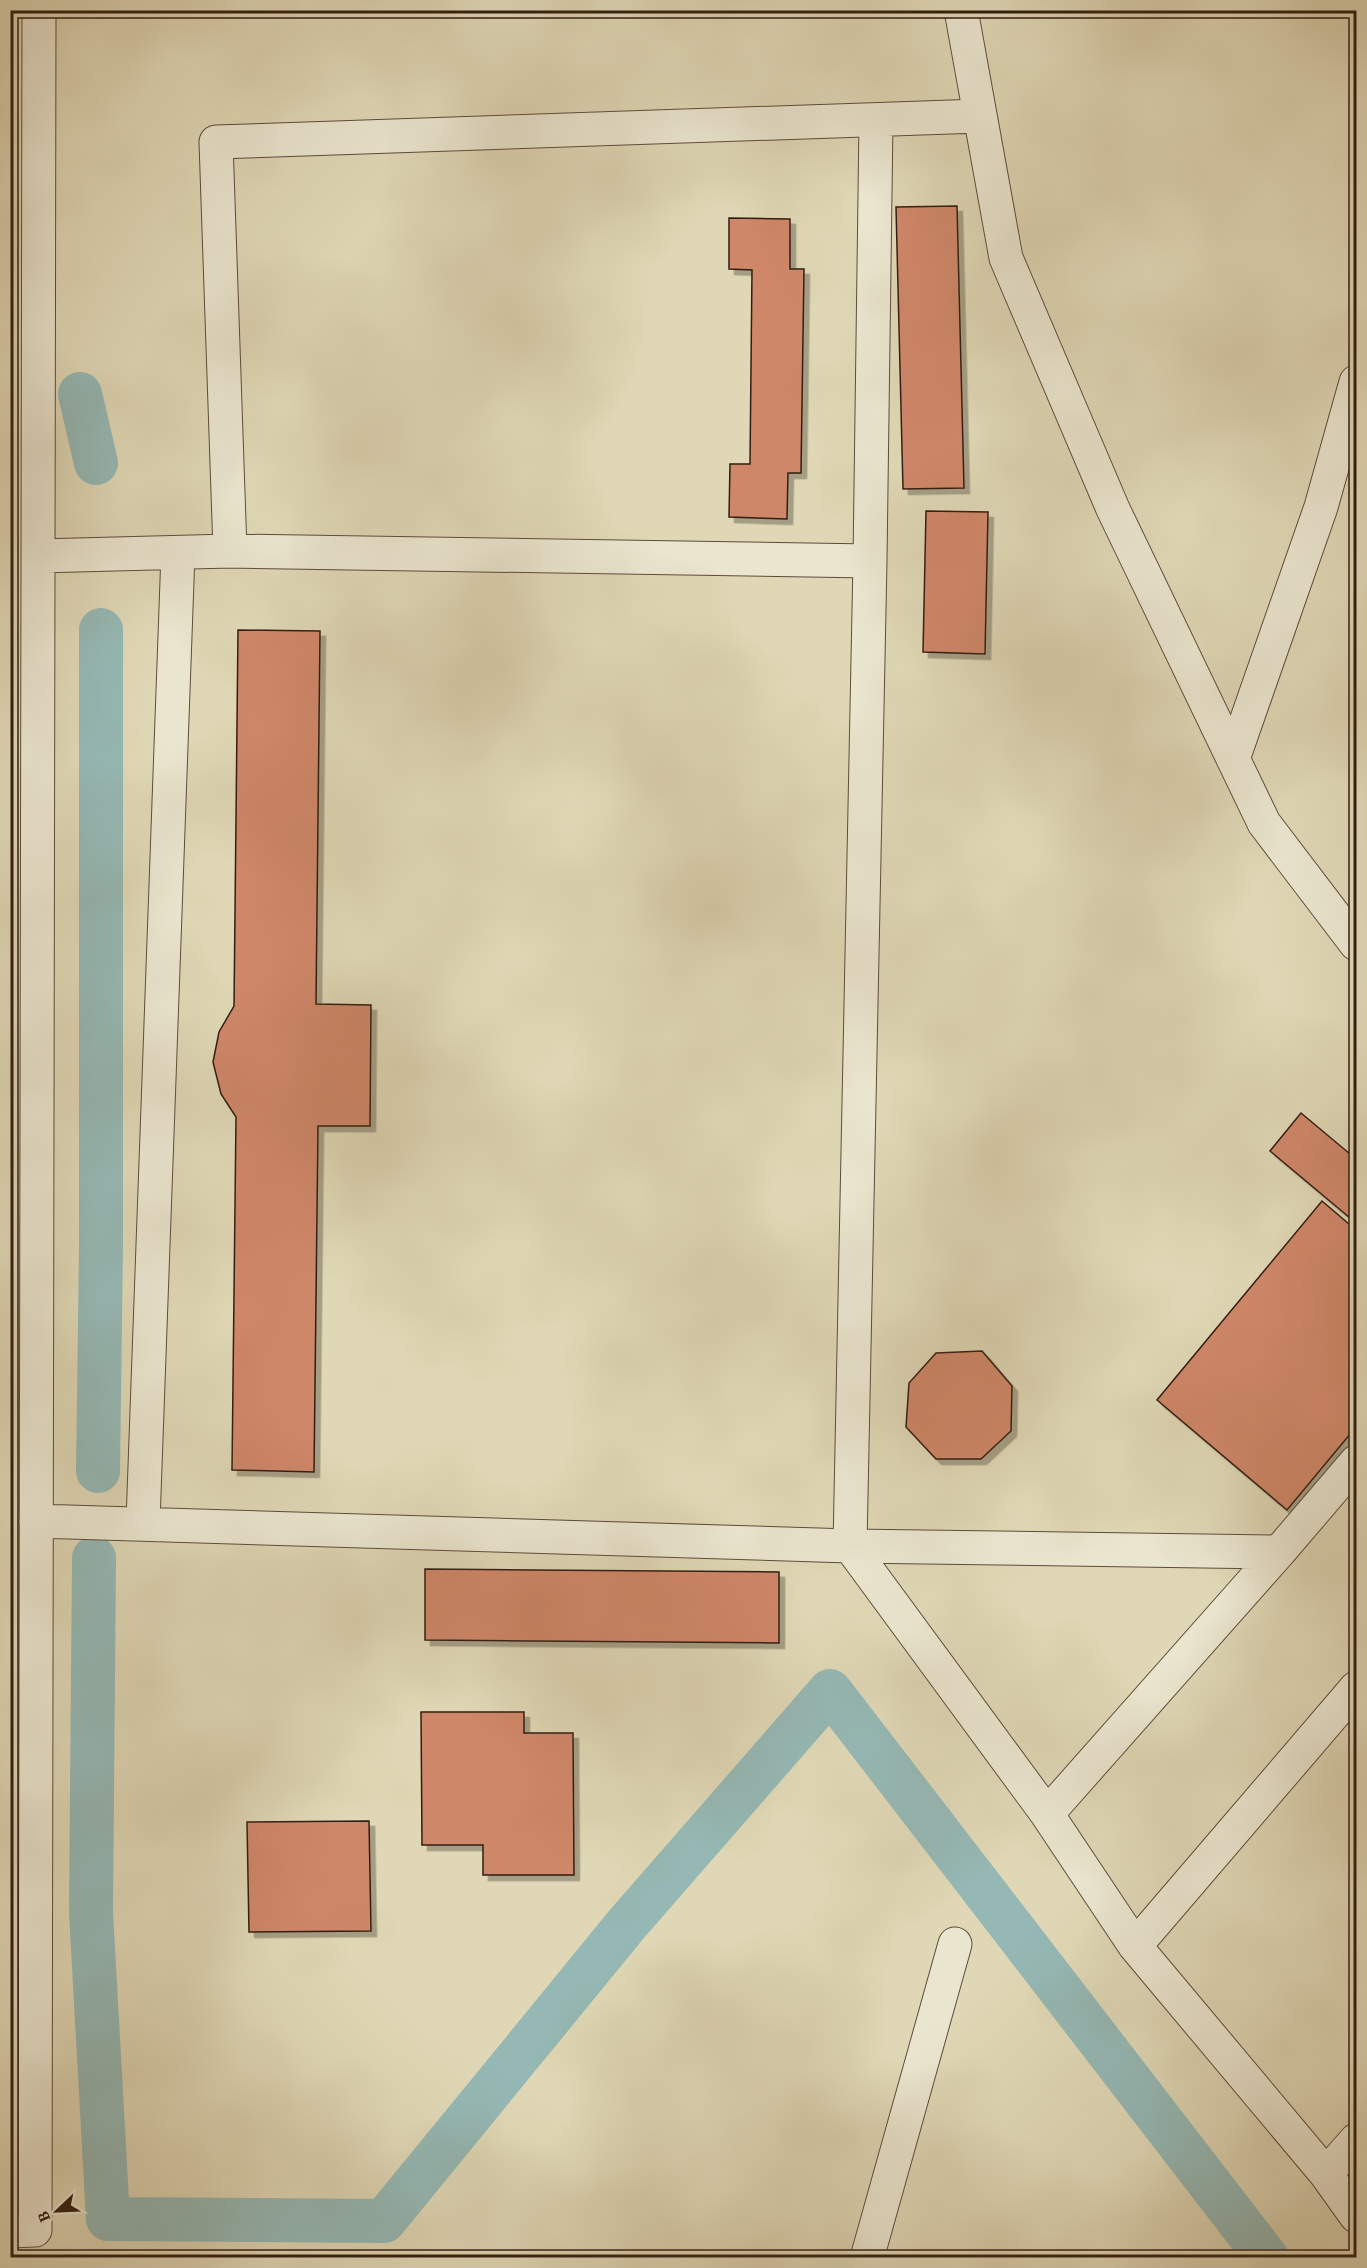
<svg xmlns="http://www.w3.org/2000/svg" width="1367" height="2268" viewBox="0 0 1367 2268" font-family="'EB Garamond',serif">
  <defs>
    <filter id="shadow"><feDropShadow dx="5.5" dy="5.5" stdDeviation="0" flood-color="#0004"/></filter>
  </defs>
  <rect width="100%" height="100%" fill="#dfd7b5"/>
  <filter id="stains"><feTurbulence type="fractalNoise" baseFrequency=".00333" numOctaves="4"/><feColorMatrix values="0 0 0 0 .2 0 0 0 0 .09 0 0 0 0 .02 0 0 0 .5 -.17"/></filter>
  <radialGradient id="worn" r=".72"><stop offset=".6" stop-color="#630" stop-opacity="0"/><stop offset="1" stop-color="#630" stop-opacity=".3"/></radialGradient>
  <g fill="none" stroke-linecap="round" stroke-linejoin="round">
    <path stroke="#95b8b4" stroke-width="44" d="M80,394L96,463
      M98,1471L101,1246V630
      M94,1558L91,1912L108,2219L384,2221L626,1925L830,1691L1267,2258"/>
  </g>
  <path fill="#cf8769" stroke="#331e12" stroke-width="1.5" filter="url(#shadow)" d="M957,206L964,488L903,489L896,207Z
    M729,218L790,219V269H804L801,473H788L787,519L729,517L730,464H750L752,270L729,269Z
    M926,511L988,512L985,654L923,652Z
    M238,630L320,631L316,1004L371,1005L370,1126H318L314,1472L232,1470L236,1117L221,1094L213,1062L219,1032L234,1006Z
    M1301,1113L1356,1159V1223L1270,1151Z
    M1322,1201L1356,1230V1427L1287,1510L1157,1400Z
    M982,1351L1012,1386L1011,1431L981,1459H936L906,1427L909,1383L936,1353Z
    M425,1569L779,1572V1643L425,1640Z
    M421,1712H524V1733H573L574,1875H483V1845H422Z
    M369,1821L371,1931L249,1932L247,1822Z"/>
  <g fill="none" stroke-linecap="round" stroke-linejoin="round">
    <defs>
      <path id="minor" d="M961,10L1006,258L1113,509L1264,823L1356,944
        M230,551L216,142L980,116
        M870,561L876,121
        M1233,759L1321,507L1356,382
        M36,1521L850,1546L870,561L230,551L38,556
        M143,1522L178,553
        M850,1546L1047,1814L1135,1946L1326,2174L1356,2216
        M850,1546L1279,1552L1356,1462
        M1047,1814L1279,1552
        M1135,1946L1356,1688
        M1326,2174L1356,2140
        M10,2231L35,2230L39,10
        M867,2258L955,1944"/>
    </defs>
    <use href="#minor" stroke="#5e4c3b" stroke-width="35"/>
    <use href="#minor" stroke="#eae5cf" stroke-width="33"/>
  </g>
  <rect width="1367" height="2268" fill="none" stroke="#dfd7b5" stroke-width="36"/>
  <rect x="12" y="12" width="1343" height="2244" fill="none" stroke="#331e12" stroke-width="3"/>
  <rect x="18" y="18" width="1331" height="2232" fill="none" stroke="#331e12" stroke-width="1.5"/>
  <g transform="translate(57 2211) rotate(247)" stroke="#eae5cf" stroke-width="4.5" paint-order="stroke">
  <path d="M0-4.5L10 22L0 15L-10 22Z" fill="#331e12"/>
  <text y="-9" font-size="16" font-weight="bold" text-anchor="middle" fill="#331e12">B</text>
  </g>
  <rect width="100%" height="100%" filter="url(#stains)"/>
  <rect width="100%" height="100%" fill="url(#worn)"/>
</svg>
